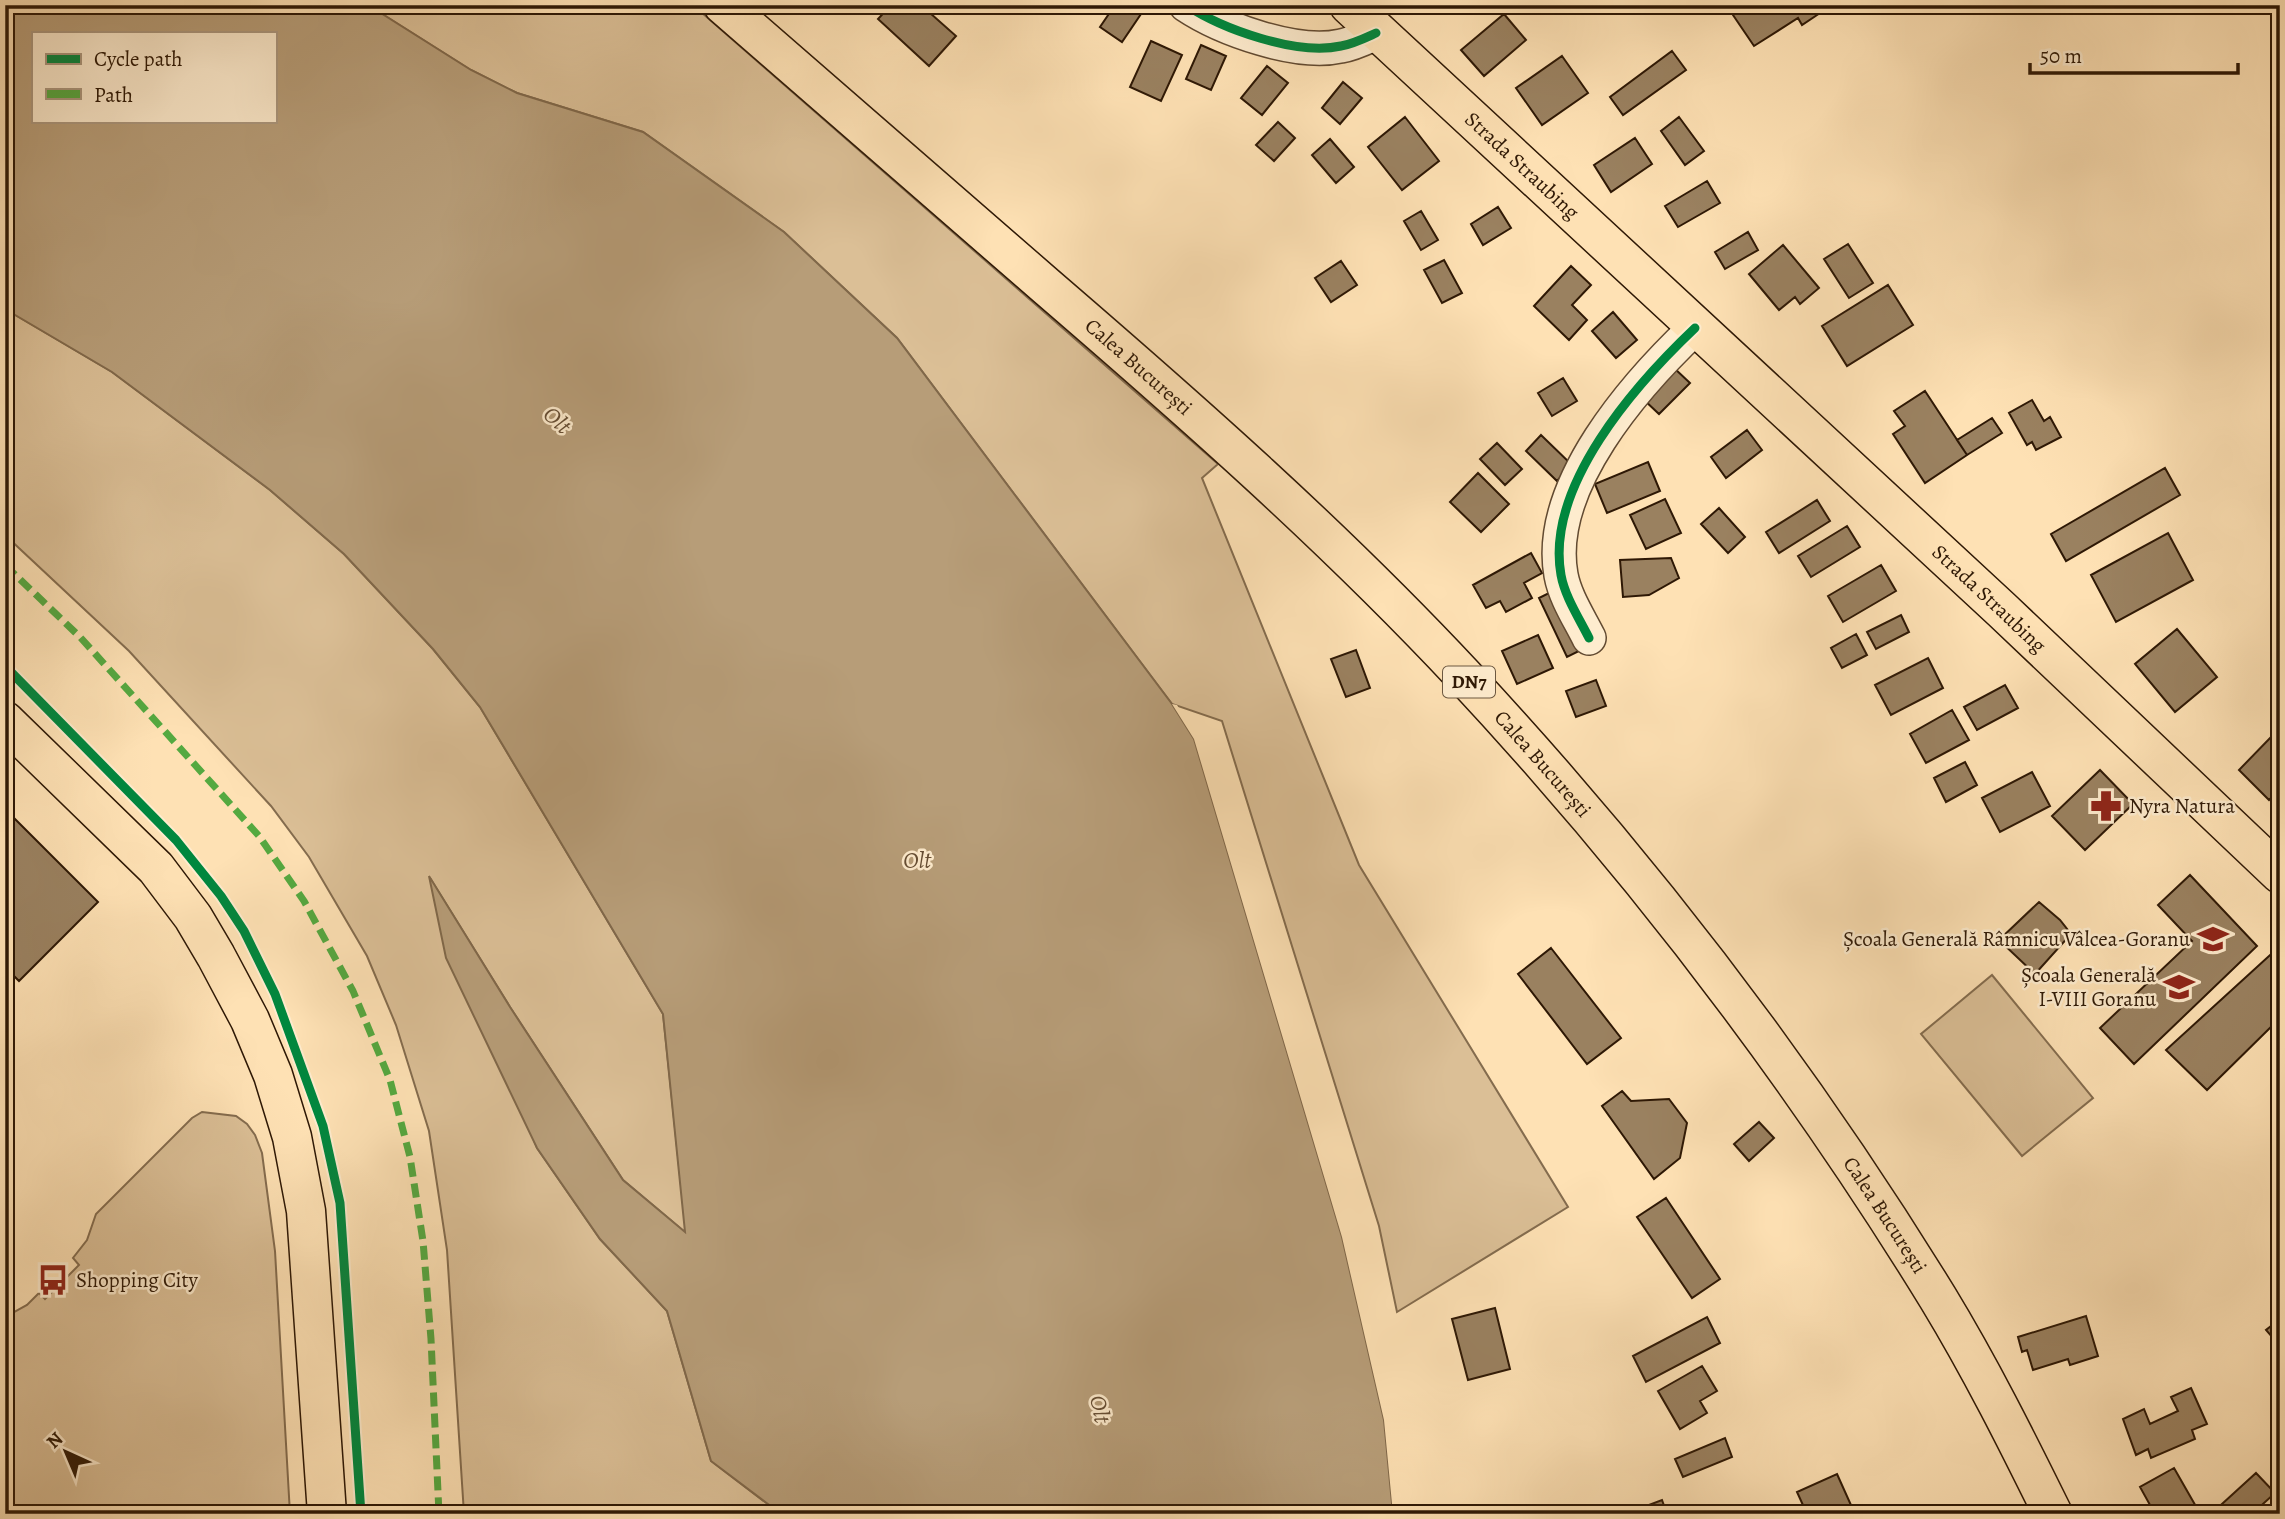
<svg xmlns="http://www.w3.org/2000/svg" width="2285" height="1519" viewBox="0 0 2285 1519" font-family="Alegreya,serif">
  <rect width="100%" height="100%" fill="#fee1b4"/>
  <filter id="stains"><feTurbulence type="fractalNoise" baseFrequency=".00286" numOctaves="4"/><feColorMatrix values="0 0 0 0 .2 0 0 0 0 .09 0 0 0 0 .02 0 0 0 .5 -.17"/></filter>
  <radialGradient id="worn" r=".72"><stop offset=".6" stop-color="#630" stop-opacity="0"/><stop offset="1" stop-color="#630" stop-opacity=".3"/></radialGradient>
  <path fill="#dbbf96" stroke="#846c4e" stroke-width="2" d="M368,5H693L1218,464L1202,478L1359,865L1568,1207L1397,1312L1379,1226L1222,721L1172,704L897,338L784,232L643,132L517,93L471,70Z
    M5,309L112,372L270,490L344,554L433,649L480,707L663,1014L686,1233L623,1180L510,1007L430,878L537,1148L600,1239L667,1311L711,1461L781,1514H464L447,1250L429,1131L396,1025L367,956L309,857L271,806L129,651L5,535Z
    M1992,975L2093,1098L2022,1156L1921,1034Z
    M202,1112L236,1116L247,1124L255,1135L262,1153L275,1251L290,1514H5V1317L27,1305L39,1293L45,1299L79,1265L73,1258L87,1240L96,1214L192,1118Z"/>
  <path fill="#b79d78" stroke="#80684a" stroke-width="2" fill-rule="evenodd" d="M5,5H368L471,70L517,93L643,132L784,232L897,338L1172,704L1194,739L1342,1237L1384,1420L1393,1514H781L711,1461L667,1311L600,1239L537,1148L446,958L429,876L510,1007L623,1180L685,1232L663,1014L480,707L433,649L344,554L270,490L112,372L5,309ZM33,33H275V121H33Z"/>
  <path fill="#fee1b4" d="M1172,704L1177,705L1197,738L1346,1236L1387,1419L1397,1514H1393L1384,1420L1342,1237L1194,739Z"/>
  <path fill="#9a8160" stroke="#2e1805" stroke-width="2" d="M891,5H921L956,36L929,66L878,19Z
    M1115,5H1134L1143,11L1122,42L1100,27Z
    M1739,5H1819L1823,11L1802,25L1798,18L1754,46L1733,15L1740,10L1737,7Z
    M1504,14L1526,40L1484,76L1461,50Z
    M1151,41L1182,55L1161,101L1130,87Z
    M1201,45L1226,56L1211,90L1186,79Z
    M1672,51L1686,70L1623,115L1610,97Z
    M1562,56L1588,93L1542,125L1516,88Z
    M1267,66L1288,83L1262,115L1241,98Z
    M1343,82L1362,98L1340,124L1322,108Z
    M1405,117L1439,161L1402,190L1368,147Z
    M1679,117L1704,151L1685,165L1661,131Z
    M1278,122L1295,138L1274,161L1256,145Z
    M1635,138L1652,164L1611,192L1594,165Z
    M1330,139L1354,167L1336,183L1312,155Z
    M1707,181L1720,203L1678,227L1665,206Z
    M1498,207L1511,228L1483,245L1471,224Z
    M1421,211L1438,240L1421,250L1404,221Z
    M1748,232L1758,250L1725,269L1715,252Z
    M1848,244L1873,283L1849,298L1824,259Z
    M1783,245L1819,288L1800,304L1795,297L1779,310L1749,274Z
    M1444,260L1462,293L1442,303L1424,270Z
    M1341,261L1357,285L1331,302L1315,278Z
    M1571,266L1591,285L1572,305L1587,320L1569,340L1534,306Z
    M1888,285L1913,325L1847,366L1822,326Z
    M1613,312L1637,340L1616,358L1592,331Z
    M1673,367L1690,383L1659,414L1642,398Z
    M1563,378L1577,401L1552,416L1538,393Z
    M1925,391L1967,455L1925,483L1893,434L1905,426L1894,411Z
    M2032,400L2044,421L2050,417L2061,437L2036,450L2032,442L2027,445L2009,413Z
    M1992,418L2002,433L1967,455L1957,440Z
    M1747,430L1762,450L1726,478L1711,457Z
    M1541,435L1572,465L1557,481L1526,451Z
    M1497,443L1522,469L1505,485L1480,459Z
    M1648,462L1660,491L1607,513L1595,484Z
    M2165,468L2180,495L2066,561L2051,534Z
    M1478,473L1509,504L1481,532L1450,502Z
    M1665,499L1681,533L1646,549L1630,515Z
    M1817,500L1830,521L1779,553L1766,532Z
    M1719,508L1745,537L1728,553L1701,524Z
    M1847,526L1860,547L1811,577L1798,556Z
    M2168,533L2193,580L2116,622L2091,575Z
    M1531,553L1542,573L1524,583L1532,598L1506,612L1500,601L1486,608L1473,585Z
    M1671,558L1679,578L1649,595L1623,597L1620,560Z
    M1881,565L1896,591L1843,622L1828,596Z
    M1557,589L1585,648L1567,657L1539,598Z
    M1901,615L1909,632L1876,649L1867,632Z
    M2177,629L2217,677L2175,712L2135,664Z
    M1856,634L1867,655L1842,668L1831,648Z
    M1538,635L1553,668L1517,684L1502,651Z
    M1356,650L1370,688L1346,697L1331,659Z
    M1928,658L1943,688L1891,715L1875,685Z
    M1596,680L1606,706L1576,717L1566,691Z
    M2005,685L2018,708L1977,730L1964,707Z
    M1952,710L1969,740L1926,763L1910,734Z
    M2274,734L2280,740V789L2269,800L2239,770Z
    M1965,762L1977,785L1946,802L1934,778Z
    M2100,770L2133,804L2085,850L2052,816Z
    M2032,772L2050,806L2000,832L1982,798Z
    M5,809L98,902L19,981L5,967Z
    M2190,875L2257,946L2134,1064L2100,1028L2192,941L2158,905Z
    M2039,902L2060,920L2071,934L2035,974L1999,940Z
    M2280,946V1018L2207,1090L2166,1050Z
    M1551,948L1621,1038L1587,1064L1518,974Z
    M1622,1091L1631,1101L1669,1099L1687,1123L1680,1158L1654,1179L1602,1106Z
    M1759,1122L1774,1138L1749,1161L1734,1144Z
    M1666,1198L1720,1279L1692,1298L1637,1217Z
    M1495,1308L1510,1369L1468,1380L1452,1319Z
    M2086,1316L2098,1356L2070,1365L2068,1359L2033,1370L2027,1350L2022,1352L2018,1337Z
    M1707,1317L1720,1343L1646,1382L1633,1356Z
    M2280,1319V1346L2266,1330Z
    M1702,1366L1717,1391L1700,1401L1707,1413L1680,1429L1658,1391Z
    M2191,1388L2207,1424L2192,1430L2195,1439L2151,1458L2148,1449L2136,1455L2123,1419L2144,1409L2150,1424L2178,1411L2171,1397Z
    M1725,1438L1732,1457L1683,1477L1675,1459Z
    M2174,1468L2198,1510L2192,1514H2155L2140,1487Z
    M2256,1473L2275,1493L2252,1514H2211Z
    M1837,1474L1855,1514H1807L1797,1492Z
    M1662,1500L1667,1514H1625Z"/>
  <g fill="none" stroke-linecap="round" stroke-linejoin="round">
    <defs>
      <path id="minor" d="M1186,5C1222,29 1297,56 1341,46C1353,44 1365,38 1376,33
        M1589,638C1579,618 1565,597 1561,575C1545,486 1636,384 1695,328"/>
      <g id="major">
        <path id="s1" d="M1349,5L2002,610L2280,874"/>
        <path d="M5,721L156,868L193,917L216,956L250,1020L273,1075L292,1137L306,1211L327,1514"/>
      </g>
      <g id="highway">
        <path id="s2" d="M723,5C831,99 938,192 1046,286C1190,410 1333,536 1463,675C1641,866 1801,1075 1938,1298C1980,1367 2017,1441 2053,1514"/>
      </g>
    </defs>
    <use href="#minor" stroke="#624a31" stroke-width="36"/>
    <use href="#major" stroke="#2e1805" stroke-width="41"/>
    <use href="#highway" stroke="#2e1805" stroke-width="41"/>
    <use href="#minor" stroke="#feecce" stroke-width="33"/>
    <use href="#major" stroke="#fee1b4" stroke-width="38"/>
    <use href="#highway" stroke="#fee1b4" stroke-width="38"/>
    <path stroke="#54a940" stroke-width="7" stroke-dasharray="14 7" stroke-linecap="butt" d="M5,565L80,637L259,836L304,901L353,991L390,1080L410,1157L423,1241L431,1339L439,1514"/>
    <defs>
      <path id="cycleway" d="M1186,5C1222,29 1297,56 1341,46C1353,44 1365,38 1376,33
        M1589,638C1579,618 1565,597 1561,575C1545,486 1636,384 1695,328
        M5,666L176,840L221,896L244,931L275,994L323,1126L340,1203L361,1514"/>
    </defs>
    <use href="#cycleway" stroke="#feecce" stroke-width="13"/>
    <use href="#cycleway" stroke="#00873e" stroke-width="9"/>
  </g>
  <defs>
    <symbol id="pharmacy-bare" viewBox="-9 -9 18 18"><path d="M-2-6h4v4h4v4h-4v4h-4v-4h-4v-4h4Z" fill="#8f2418" stroke="#feecce" stroke-width="2.5" paint-order="stroke"/></symbol>
    <symbol id="school-bare" viewBox="-9 -9 18 18"><path d="M0-5L7-2L0 1L-7-2ZM-4 1L0 2.5L4 1V4Q0 6-4 4Z" fill="#8f2418" stroke="#feecce" stroke-width="2.5" paint-order="stroke"/></symbol>
    <symbol id="bus-bare" viewBox="-9 -9 18 18"><path d="M-5-6H5V4H4V6H2V4H-2V6H-4V4H-5ZM-3.5-4V0h7V-4ZM-3.5 1.2v1.5H-2V1.2ZM2 1.2v1.5H3.5V1.2Z" fill="#8f2418" stroke="#feecce" stroke-width="2.5" paint-order="stroke"/></symbol>
  </defs>
  <g fill-rule="evenodd">
    <use href="#pharmacy-bare" x="2084" y="784" width="44" height="44"/>
    <use href="#school-bare" x="2191" y="917" width="44" height="44"/>
    <use href="#school-bare" x="2157" y="965" width="44" height="44"/>
    <use href="#bus-bare" x="31" y="1258" width="44" height="44"/>
  </g>
  <g text-anchor="middle" dominant-baseline="central" stroke-width="5" stroke-linejoin="round" paint-order="stroke">
    <rect fill="#feecce" stroke="#6c5841" stroke-width="2" x="1443" y="666.5" width="52" height="31" rx="5"/>
    <g font-size="19" font-weight="bold" fill="#2e1805">
      <text x="1469" y="682">DN7</text>
    </g>
    <g font-size="21" fill="#2e1805" stroke="#feecce">
      <text stroke="none"><textPath href="#s1" startOffset="236">Strada Straubing</textPath></text>
      <text stroke="none"><textPath href="#s2" startOffset="551">Calea București</textPath></text>
      <text stroke="none"><textPath href="#s1" startOffset="873">Strada Straubing</textPath></text>
      <text stroke="none"><textPath href="#s2" startOffset="1118">Calea București</textPath></text>
      <text stroke="none"><textPath href="#s2" startOffset="1685">Calea București</textPath></text>
    </g>
    <g font-size="21" fill="#2e1805" stroke="#feecce" text-anchor="start">
      <text x="2129" y="806">Nyra Natura</text>
      <text x="2190" y="939" text-anchor="end">Școala Generală Râmnicu Vâlcea-Goranu</text>
      <text x="2156" y="975" text-anchor="end">Școala Generală<tspan x="2156" dy="24">I-VIII Goranu</tspan></text>
      <text x="76" y="1280">Shopping City</text>
    </g>
    <g font-size="23" font-style="italic" fill="#654d33" stroke="#feecce">
      <text transform="translate(557 420) rotate(43)">Olt</text>
      <text x="917" y="860">Olt</text>
      <text transform="translate(1100 1409) rotate(79)">Olt</text>
    </g>
  </g>
  <rect width="2285" height="1519" fill="none" stroke="#fee1b4" stroke-width="28"/>
  <rect x="7" y="7" width="2271" height="1505" fill="none" stroke="#2e1805" stroke-width="3.5"/>
  <rect x="14" y="14" width="2257" height="1491" fill="none" stroke="#2e1805" stroke-width="2"/>
  <rect x="32" y="32" width="245" height="91" fill="#feecce" stroke="#ab977e" stroke-width="2"/>
  <rect x="46" y="54" width="35" height="10" fill="#00873e" stroke="#ab977e" stroke-width="2"/>
  <text x="94" y="66" font-size="21" fill="#2e1805">Cycle path</text>
  <rect x="46" y="89" width="35" height="10" fill="#54a940" stroke="#ab977e" stroke-width="2"/>
  <text x="94" y="102" font-size="21" fill="#2e1805">Path</text>
  <g transform="translate(66 1452) rotate(316)" stroke="#feecce" stroke-width="5" paint-order="stroke">
  <path d="M0-5L12 26L0 18L-12 26Z" fill="#2e1805"/>
  <text y="-10" font-size="19" font-weight="bold" text-anchor="middle" fill="#2e1805">N</text>
  </g>
  <path d="M2030 63v10h208v-10" fill="none" stroke="#2e1805" stroke-width="3.5"/>
  <text x="2040" y="63" font-size="21" fill="#2e1805" stroke="#feecce" stroke-width="5" paint-order="stroke">50 m</text>
  <rect width="100%" height="100%" filter="url(#stains)"/>
  <rect width="100%" height="100%" fill="url(#worn)"/>
</svg>
